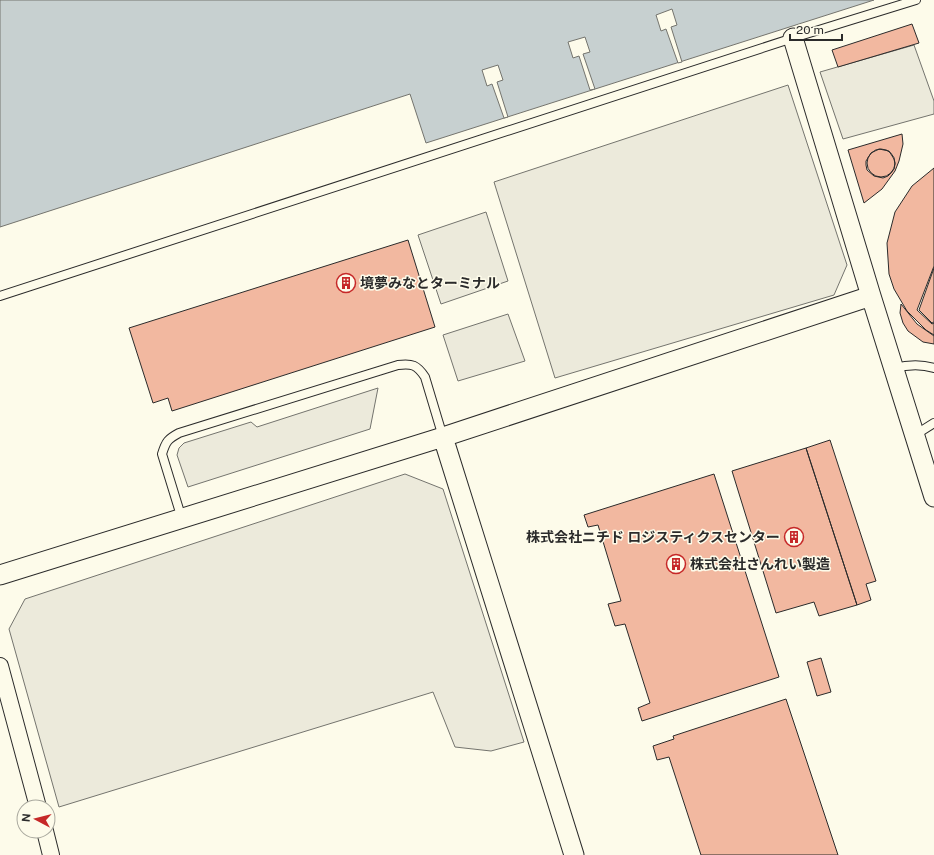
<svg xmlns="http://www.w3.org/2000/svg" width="934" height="855" viewBox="0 0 934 855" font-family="'Public Sans','Noto Sans JP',sans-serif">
  <rect width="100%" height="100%" fill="#fdfbea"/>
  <path fill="#eceadb" stroke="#74746e" d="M914,45L934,101V114L843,139L820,72Z
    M788,85L847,265L834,295L555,378L494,182Z
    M486,212L508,281L441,304L418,235Z
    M508,314L525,361L458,381L443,335Z
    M378,388L370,429L188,487L177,455L179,448L184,443L251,422L257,427Z
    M405,474L443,489L524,742L491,751L455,747L433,692L59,807L9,629L25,599Z"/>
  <path fill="#c7d0d0" stroke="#74746e" d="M0,0H874L426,143L410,94L0,227Z"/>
  <path fill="#fdfbea" stroke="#74746e" d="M672,9L677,25L671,27L682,62L678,63L666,29L661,31L656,15Z
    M585,37L590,52L583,54L595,89L590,90L579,56L573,58L568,42Z
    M498,65L503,80L497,82L508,117L504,118L492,84L487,86L482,70Z"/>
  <path fill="#f2b8a0" stroke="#2b2b2b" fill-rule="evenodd" d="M912,24L919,43L838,67L832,50Z
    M902,134L903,144L899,161L895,171L882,189L864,203L848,150ZM879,149L889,151L894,159L895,164L894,169L891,173L888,176L883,178L874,176L867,170L866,165V161L871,153Z
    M867 163a14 14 0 1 1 28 0a14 14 0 1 1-28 0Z
    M934,168V266L917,310L932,324L934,323V335L926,330L907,311L894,289L889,274L887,243L895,212L912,186Z
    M408,240L435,327L172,411L168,398L153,403L129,328Z
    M934,268V322L932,323L919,310Z
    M901,304L917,324L934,336V344L923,342L908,331L903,323L900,313Z
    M830,440L876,581L866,584L871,600L857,605L806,448Z
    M806,448L857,605L819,616L814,602L776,613L732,471Z
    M714,474L779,677L642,721L638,708L650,703L625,624L615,626L608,604L621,601L598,525L588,527L584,515Z
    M821,658L831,692L817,696L807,662Z
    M786,699L838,855H701L669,757L657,760L653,746L674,739L673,736Z"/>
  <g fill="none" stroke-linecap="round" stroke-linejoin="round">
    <defs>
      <path id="service" d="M0,296L793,38L916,0
        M894,368C906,365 922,364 934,368
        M915,435L934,423
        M182,519L162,454C166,441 168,439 179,433L398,365C412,363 417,365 425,377L443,437"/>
      <path id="minor" d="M0,666L38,807
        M45,831L51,855"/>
      <path id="tertiary" d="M793,38L871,296L934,497
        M443,437L574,855
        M0,575L443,437L871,296"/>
    </defs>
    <use href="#service" stroke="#2b2b2b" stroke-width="10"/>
    <use href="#minor" stroke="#2b2b2b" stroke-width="18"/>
    <use href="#tertiary" stroke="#2b2b2b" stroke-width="21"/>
    <use href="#service" stroke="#fdfbea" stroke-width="8"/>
    <use href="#minor" stroke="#fdfbea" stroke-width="16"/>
    <use href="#tertiary" stroke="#fdfbea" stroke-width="19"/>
  </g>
  <defs>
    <symbol id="building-ring" viewBox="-11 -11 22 22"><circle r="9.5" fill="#fdfbea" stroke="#c62828" stroke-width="1.5"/><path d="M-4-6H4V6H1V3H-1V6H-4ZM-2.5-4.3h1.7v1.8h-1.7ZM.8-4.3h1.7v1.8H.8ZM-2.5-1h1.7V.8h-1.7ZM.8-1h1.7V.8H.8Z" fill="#c62828"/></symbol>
  </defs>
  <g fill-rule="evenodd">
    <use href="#building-ring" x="335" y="272" width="22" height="22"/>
    <use href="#building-ring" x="783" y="526" width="22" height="22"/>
    <use href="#building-ring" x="665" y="553" width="22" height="22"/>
  </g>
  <g text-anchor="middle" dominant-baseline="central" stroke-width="3" stroke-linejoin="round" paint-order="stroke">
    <g font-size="14" font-weight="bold" fill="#2b2b2b" stroke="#fdfbea" text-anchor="start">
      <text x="360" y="283">境夢みなとターミナル</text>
      <text x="780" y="537" text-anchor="end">株式会社ニチド ロジスティクスセンター</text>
      <text x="690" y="564">株式会社さんれい製造</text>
    </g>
  </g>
  <g transform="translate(36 819) rotate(277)"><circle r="19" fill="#fdfbea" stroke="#a9a89e"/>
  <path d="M0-3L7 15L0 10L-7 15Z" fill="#c62828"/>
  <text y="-6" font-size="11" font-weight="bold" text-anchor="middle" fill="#2b2b2b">N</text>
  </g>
  <path d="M790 34v6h52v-6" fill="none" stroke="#2b2b2b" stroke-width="2"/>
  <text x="796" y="34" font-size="12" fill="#2b2b2b" stroke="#fdfbea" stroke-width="3" paint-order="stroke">20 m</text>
</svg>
